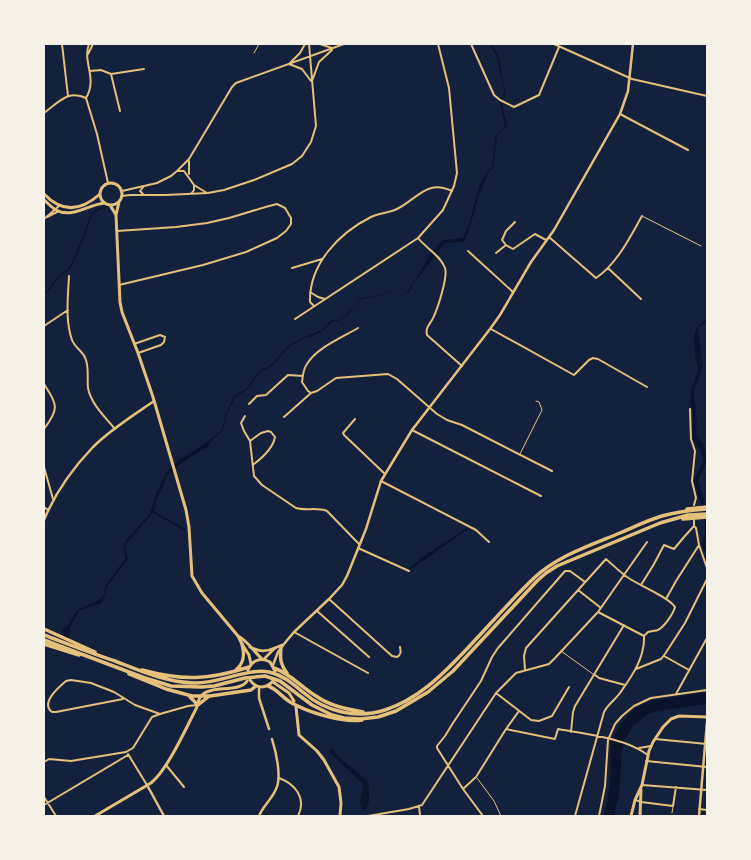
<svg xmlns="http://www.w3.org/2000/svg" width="751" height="860" viewBox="0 0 751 860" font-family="Ubuntu,sans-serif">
  <rect width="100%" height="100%" fill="#14213d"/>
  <path fill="#0b132b" d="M490,44C500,52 502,71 503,83C504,86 506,89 505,92C505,96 503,97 501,100L507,126L497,136L493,167L488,173L479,195L470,227L464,242L445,243L420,275L412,284V287L409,293C405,292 401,289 397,289C390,290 383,295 376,297C370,298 363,297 358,302C348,312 348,320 332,322L326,328L319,333L308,338L307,337L289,347L272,366L260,372L249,388L235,397L227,414L223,430L211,441L208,447L197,453L179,465L166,477L163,486L157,498L154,511L185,529V531L153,513L127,543L125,546L128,559L107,587L103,601L100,604L90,607L79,611L67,633L64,632L77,610L99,600L104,595L105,587L109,580L125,559L124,545L127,539L150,514L156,494L167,471L178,461L203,445L222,430L225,416L234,396L248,387L259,371L271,365L288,346L303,338L322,330L331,320H338L344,317L361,298L376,296L395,289H400L408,292L411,284L417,277L432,252L443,240L463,238L469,224L479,186L487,172L492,167L495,136L503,129L505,125L499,99L503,96L504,90L497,57Z
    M707,319V322L700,326L698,331L703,366L694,390V397L697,420L696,434L704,446L707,456V461L698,480L707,511V537L705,544L707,553L704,550L702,543C710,527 699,498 694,481C695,473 703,467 703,459C702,448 692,443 691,434C691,429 693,424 693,419C693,410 689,401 691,392C692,385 697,375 698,369C698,366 696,362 696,360C694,343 690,329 707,319Z
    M467,528L468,529L410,570L409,569L422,557Z
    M707,692V704L658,711L648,714L634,725L625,739L622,749L619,795L614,816H604L610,785L611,746L613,737L623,721L635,708L650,701Z
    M332,747L339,757L368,781C369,790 371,804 365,810H362L360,802L363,784L329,752Z"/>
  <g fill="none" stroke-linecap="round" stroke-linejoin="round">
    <path stroke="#0b132b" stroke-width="1.5" d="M44,294L50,288L60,275L69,269L77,254L91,216L98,209L106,207"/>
    <path stroke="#0b132b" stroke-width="8" d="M64,636L66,632"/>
    <path stroke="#e5c07b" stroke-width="1" d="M254,53L259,44
      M642,216L701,246
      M520,454L542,410L539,402L536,401
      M561,651L593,674
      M477,778L494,801L501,816
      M672,813L673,807"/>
    <path stroke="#e5c07b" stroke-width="2" d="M62,44L68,96
      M320,44L332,48
      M471,44L494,95L500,100L514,107L539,95L559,47
      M554,44L632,79L707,96
      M88,54L93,44
      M290,63L300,53L305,44
      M289,64L302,69L311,81
      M90,71L101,70L111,74L144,69
      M111,74L120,111
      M312,81L319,62L332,50
      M86,98L97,134L108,183
      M86,98C98,78 82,62 89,44
      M44,113C58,103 68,89 86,98
      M620,114L688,150
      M189,161V174
      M178,171H184L194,185L207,193
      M144,186L140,191L144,195
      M122,191L157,183L171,176L177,171L189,159L232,87L236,83L344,44
      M191,194L194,190V185
      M122,196L130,195H165L208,193L224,190L254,180L292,164L302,156L311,142L316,126L309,44
      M47,217L59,211
      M44,219L59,206
      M117,231L176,227L207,223L229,218L269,206L277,204L285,208L291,218V224L286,231L277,238L246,252L203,265L119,285
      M549,237L596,278C617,264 630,237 642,216
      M418,238C426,248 441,256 445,268C448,277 438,307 434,316C431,324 425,326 427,335L462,366
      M506,245L502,240L506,231L515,222
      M468,251L513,292
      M496,253L506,245L513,249L535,234L546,240
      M292,268L322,259
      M608,268L641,299
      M69,276C68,297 65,320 72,340C75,348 84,352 86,360C89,369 87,379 88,388C91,404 105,417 115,429
      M310,292L318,297L325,299
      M314,306L310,302C309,264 339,233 371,217C379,213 389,213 397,209C417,199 427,179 452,191
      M295,319L418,238L443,210L454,186L457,173L449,88L438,44
      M44,326L68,310
      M358,328C343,337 316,348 307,364C303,369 303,376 302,382L308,391L311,393L317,391L336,378L388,374L397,379L437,414L447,420L462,425L552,471
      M491,329L574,375L589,360L593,358L598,359L647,387
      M134,344L160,335L165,337L164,342L161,345L138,353
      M44,384C57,405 60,408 44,429
      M249,404L257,396L266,395L288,375L303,376
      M690,409L691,439L695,451L692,481L696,498L694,505
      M245,416L241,423L244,431L250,441L254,476L262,485L296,508C306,511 317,507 327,511L359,544
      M284,417L311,393
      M355,419L343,433L344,435L385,474
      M412,430L541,496
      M250,441L261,433L268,431L271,432L275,437C273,448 262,458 254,464
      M44,467L53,499
      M381,481L476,530L489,542
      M44,507L48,510
      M694,520V526L696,528L699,545L707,568
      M358,548L409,571
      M641,585L654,564L664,545L674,549L684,537L694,526
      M578,590L601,608
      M329,599L392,656L397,657C401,655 401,652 400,647
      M666,599L676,581L699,545
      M317,611L369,657
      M598,612L644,636
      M294,632L368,673
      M664,656L689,670
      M636,669L661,659L665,654L685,623L707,579
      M525,670L524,656L526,648L606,559C614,566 622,574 630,579C641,586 670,598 675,607C673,614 665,626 658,630C656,631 651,631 648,632L644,636
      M595,675L599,678L625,685
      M496,693L531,720L539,721L552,716L569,687
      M676,694L707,638
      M123,699L56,712H52C40,703 59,687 66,681L71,680L91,683L114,692L135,705L160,714
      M506,729L555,739L558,729C586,734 625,738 648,755
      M571,732L573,712L575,706L624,625
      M655,739L707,744
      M639,748L651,746
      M128,754L147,785
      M646,761L707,767
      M44,762L49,759L71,761L126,752L133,748L152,717L160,714L188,706L197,705
      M166,765L184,787
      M279,778C295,784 307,798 298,816
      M642,785L707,790
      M463,789L476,777L506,729L519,711
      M44,797L56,816
      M636,800L641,802L673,806L676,787
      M44,805L128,755
      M419,806L420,816
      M699,809L707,810
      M368,816L409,809L422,805L496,693L516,673L549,664L555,658L598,612L647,542
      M483,816L463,789L437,748V746L445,736L453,723L481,681L492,657L498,648L565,571H570L585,582
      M575,816L604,712C608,704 615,700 620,693C632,676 645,658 644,636
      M599,816L605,786L608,740L615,724L622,716L634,706L651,698L707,690"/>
    <path stroke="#e5c07b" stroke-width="2.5" d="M44,520C55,493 73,468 93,447C111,429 134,415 154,401
      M264,659L275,648L282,645
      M273,665L278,652L284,644L294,632L329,599L342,585L347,576L366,529L381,481L412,430L490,329L500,315L531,262L554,230L620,114L628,91L633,44
      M259,687V698L269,729
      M147,785L164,816
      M259,816C263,806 272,799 276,789C282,777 276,752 272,739
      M699,816L707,722"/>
    <path stroke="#e5c07b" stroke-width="3" d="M100 194a11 11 0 1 1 22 0a11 11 0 1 1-22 0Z
      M44,194C62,213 81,211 100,194
      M44,200C48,203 52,208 56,210C72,219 89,204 105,203
      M119,202L116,215L120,302L122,312L138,353L153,397L186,510L189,527L192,576L202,593L238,636L242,644L249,655L251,664
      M110,205L116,215
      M238,636C248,641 254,652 262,659
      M250,647C259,652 266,652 275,648
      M248,670C252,660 261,657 270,662L275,671
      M250,680C256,689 266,689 273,681
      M273,682L289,693L294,701
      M296,707L299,735L317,751L324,760L339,787L341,803L340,816
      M95,816L151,783C168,769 185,730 196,709C198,705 198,698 202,695C211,685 240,693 247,681
      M631,816L635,800L642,785L649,751L653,742L663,727L671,719L679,716L707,717
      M640,816L641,790"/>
    <path stroke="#e5c07b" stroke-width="3.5" d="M687,509L707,507
      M683,519L707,517
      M44,629L95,652
      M44,635C68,644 91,653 115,661C141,671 166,682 194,683C218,684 247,668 269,672C283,675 293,684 304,693C326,712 357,719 385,710C418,699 441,676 464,652C487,628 509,602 534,578C557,556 591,545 620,533C634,527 648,520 662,516C677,512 692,510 707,509
      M44,640L145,678L171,686L201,687L214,686L245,678L265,676L280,681L312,705L332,715L344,718L360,719L378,717L396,711L428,692L453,671L537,581L546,573L557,566L660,523L688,515L707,514
      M44,644L79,655
      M281,647C280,658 280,664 287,673
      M274,668C291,674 301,687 316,696C330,706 347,709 363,712
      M142,670C183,681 209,680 249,667
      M236,670C244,663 245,655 242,644
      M129,674L166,689L192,696H210L251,690L256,686
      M268,686C277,689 282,697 290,702C307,712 342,723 362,720
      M190,697L198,705L208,697"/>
  </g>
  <rect width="751" height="860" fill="none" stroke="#f6f1e7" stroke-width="90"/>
</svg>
